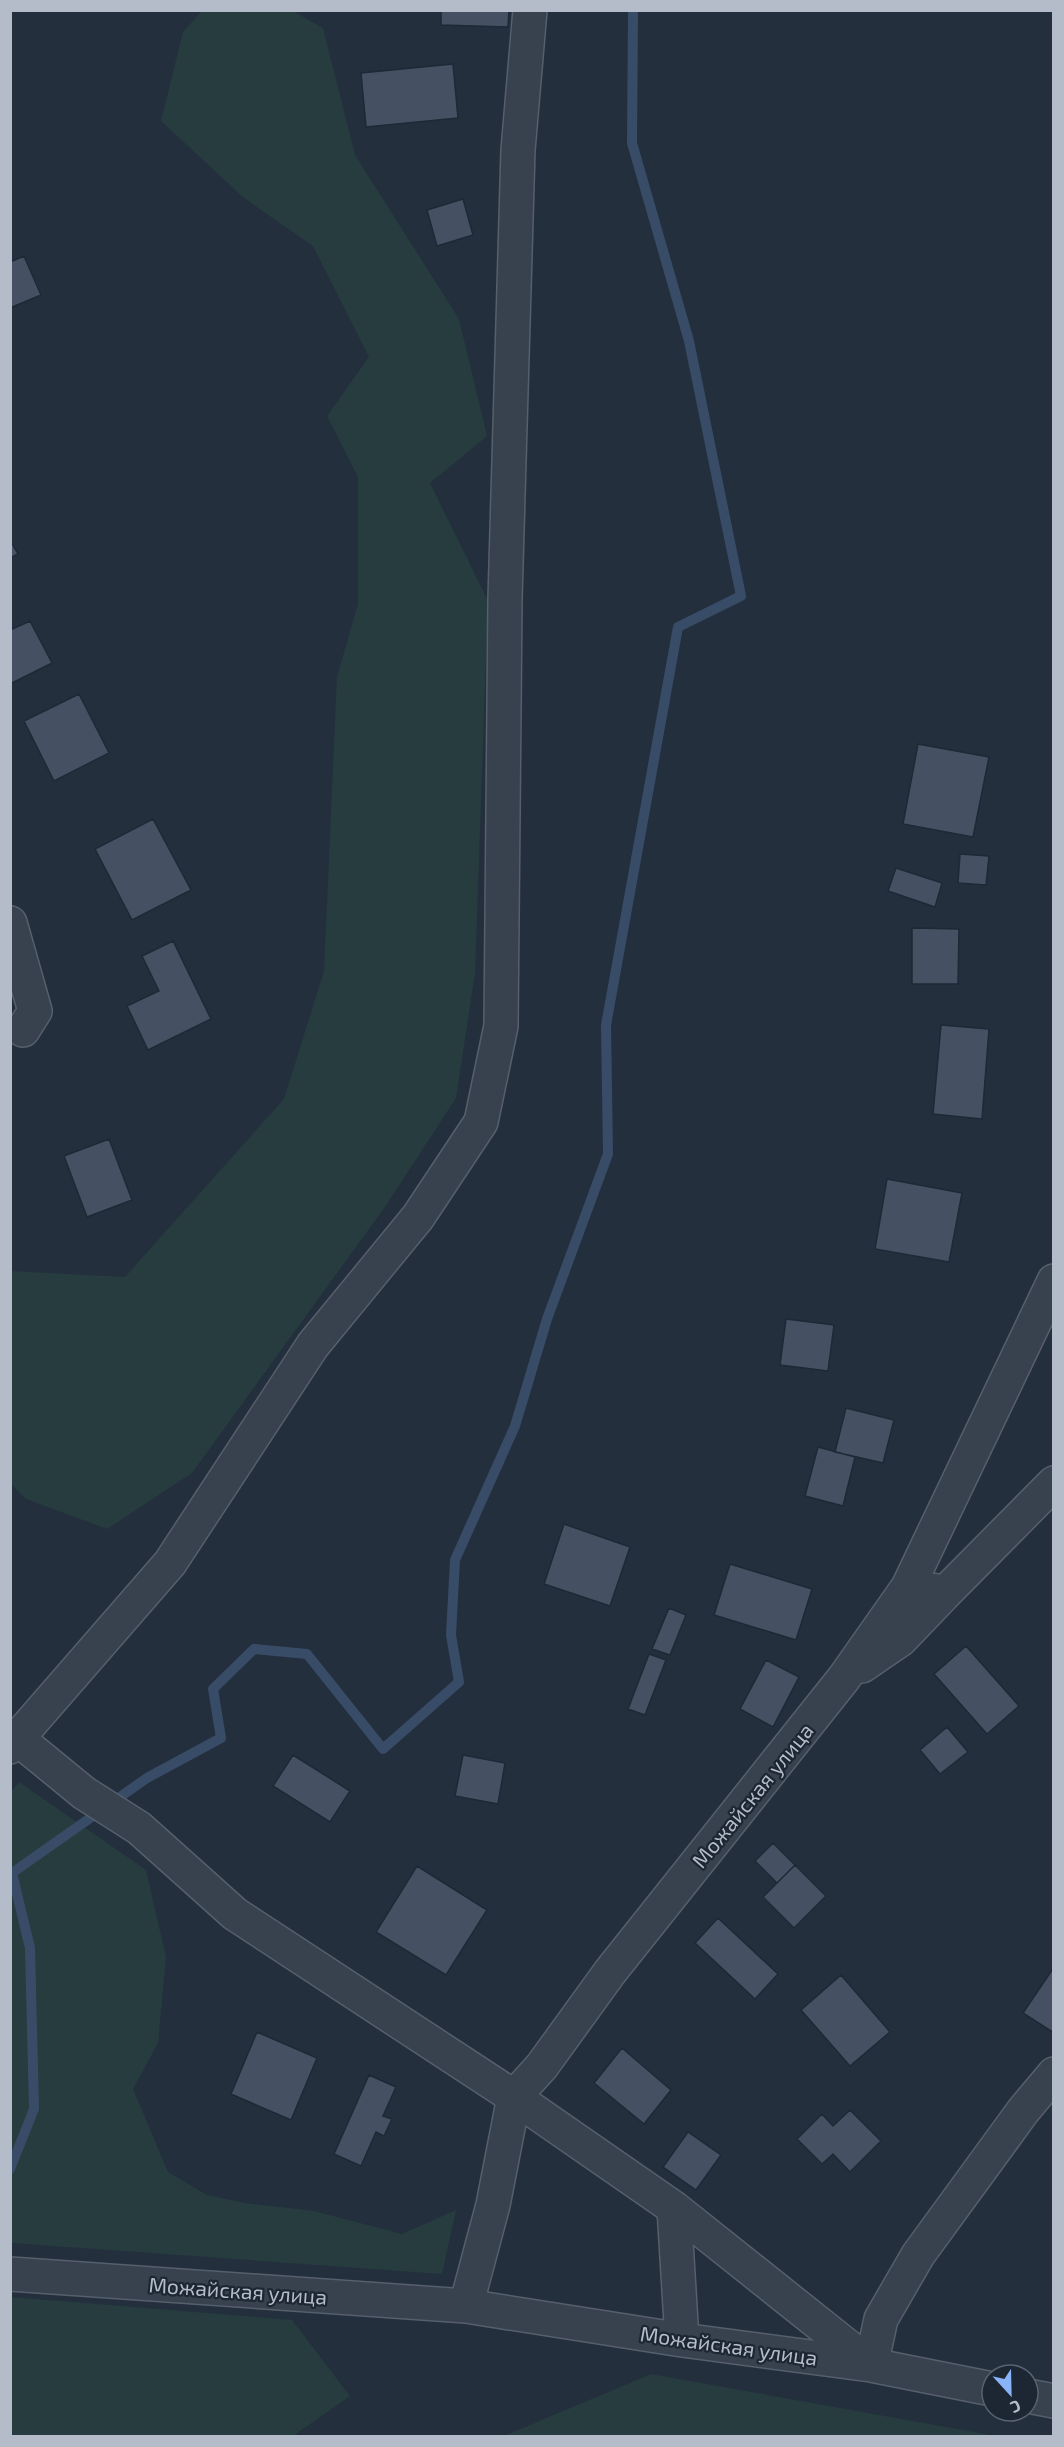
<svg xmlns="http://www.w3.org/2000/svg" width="1064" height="2447" viewBox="0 0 1064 2447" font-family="'Exo 2',sans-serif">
  <rect width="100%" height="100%" fill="#242f3e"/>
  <path fill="#263c3f" d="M202,11H293L323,28L355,155L459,319L487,436L430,483L488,601L475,973L456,1098L385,1207L192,1473L107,1529L26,1499L11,1484V1271L125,1277L284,1099L324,971L337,677L358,604V477L327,416L369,357L313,246L244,198L161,121L183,32Z
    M19,1782L146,1870L166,1957L158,2043L133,2089L168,2172L207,2195L245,2203L314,2211L402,2234L456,2210L442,2274L11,2243L10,1793Z
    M11,2297L292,2320L350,2396L293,2436H11Z
    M651,2374L996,2436H504Z"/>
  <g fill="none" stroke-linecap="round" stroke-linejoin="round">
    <path stroke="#394c67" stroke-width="10" d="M10,2169L34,2109L30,1948L12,1873L147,1778L221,1738L213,1689L254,1649L307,1654L383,1749L459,1682L451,1635L455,1560L515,1426L547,1319L608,1154L606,1025L678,627L741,596L689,341L632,143L633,10"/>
  </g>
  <path fill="#455162" stroke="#1f2835" stroke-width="1.5" d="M441,10H509L508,27L441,25Z
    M453,64L458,118L366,127L361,73Z
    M463,199L473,235L437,246L427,210Z
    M24,256L41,295L10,308V262Z
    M10,540L18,554L10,558Z
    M30,621L52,663L10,684V630Z
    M79,694L109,753L54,781L24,721Z
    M918,744L989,757L973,837L903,824Z
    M153,819L191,890L132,920L95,849Z
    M960,854L989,856L986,885L958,883Z
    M896,868L942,883L935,907L888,891Z
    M912,928L959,929L958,984H912Z
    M173,941L211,1019L148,1050L127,1006L159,991L142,956Z
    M941,1025L989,1029L982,1119L933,1114Z
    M109,1139L132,1200L87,1217L64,1156Z
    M887,1179L962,1193L949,1262L875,1249Z
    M786,1319L834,1325L828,1371L780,1365Z
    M846,1408L894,1420L883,1463L835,1452Z
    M818,1447L855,1457L843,1506L805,1496Z
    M564,1524L630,1547L610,1606L544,1584Z
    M730,1564L812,1589L796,1640L714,1615Z
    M669,1608L686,1615L670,1655L652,1649Z
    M966,1646L1019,1706L987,1734L934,1674Z
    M649,1654L666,1660L645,1715L628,1709Z
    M766,1660L799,1677L773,1727L740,1709Z
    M947,1727L968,1752L940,1774L920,1750Z
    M293,1755L350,1791L330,1822L273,1786Z
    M463,1755L505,1763L498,1804L455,1796Z
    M773,1843L795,1865L777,1883L755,1861Z
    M795,1865L826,1896L794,1928L763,1897Z
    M417,1866L487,1910L446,1975L376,1932Z
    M718,1918L778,1974L755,1999L695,1943Z
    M1052,1970L1054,1972V2033L1023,2013Z
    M841,1975L890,2032L850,2066L801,2010Z
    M257,2032L317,2058L291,2120L231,2094Z
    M622,2048L671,2090L644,2124L594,2083Z
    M369,2075L396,2087L383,2116L392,2119L384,2136L376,2132L361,2166L334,2154Z
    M850,2110L881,2141L850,2172L833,2154L822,2164L797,2139L822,2114L833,2126Z
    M688,2132L721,2155L696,2190L663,2167Z"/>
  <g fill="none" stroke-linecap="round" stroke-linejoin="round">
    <defs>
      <path id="minor" d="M10,923L35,1011L23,1030
        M908,1587L946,1592L1054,1483
        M862,1666L900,1640L946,1592
        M18,1739L84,1793L139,1828L235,1914L514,2097L674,2208L871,2365L881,2319L918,2255L1023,2111L1054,2074
        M10,1747L170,1563L313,1345L418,1217L481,1122L501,1026L505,599L518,150L530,10
        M674,2208L682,2340
        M10,2274L466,2306L682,2340L871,2365L992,2389
        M466,2306L493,2205L514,2097L542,2066L610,1972L844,1678L908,1587L1054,1281
        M1028,2396L1054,2401"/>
    </defs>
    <use href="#minor" stroke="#565f6c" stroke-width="36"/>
    <use href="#minor" stroke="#38414e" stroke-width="33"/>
  </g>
  <g text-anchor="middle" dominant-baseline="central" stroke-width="4.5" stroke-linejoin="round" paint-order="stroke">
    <g font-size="21" fill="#b4bcc9" stroke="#1d2633">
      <text transform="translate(752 1795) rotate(-51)">Можайская улица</text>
      <text transform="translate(238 2290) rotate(4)">Можайская улица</text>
      <text transform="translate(729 2345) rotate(8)">Можайская улица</text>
    </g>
  </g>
  <rect width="1064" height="2447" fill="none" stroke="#b4bcc9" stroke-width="24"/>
  <g transform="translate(1010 2393) rotate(158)"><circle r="28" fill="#1d2633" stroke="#59626f" stroke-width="1.5"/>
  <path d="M0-4.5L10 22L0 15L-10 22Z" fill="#8ab4f8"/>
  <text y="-9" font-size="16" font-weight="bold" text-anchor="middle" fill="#b4bcc9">С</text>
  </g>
</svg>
